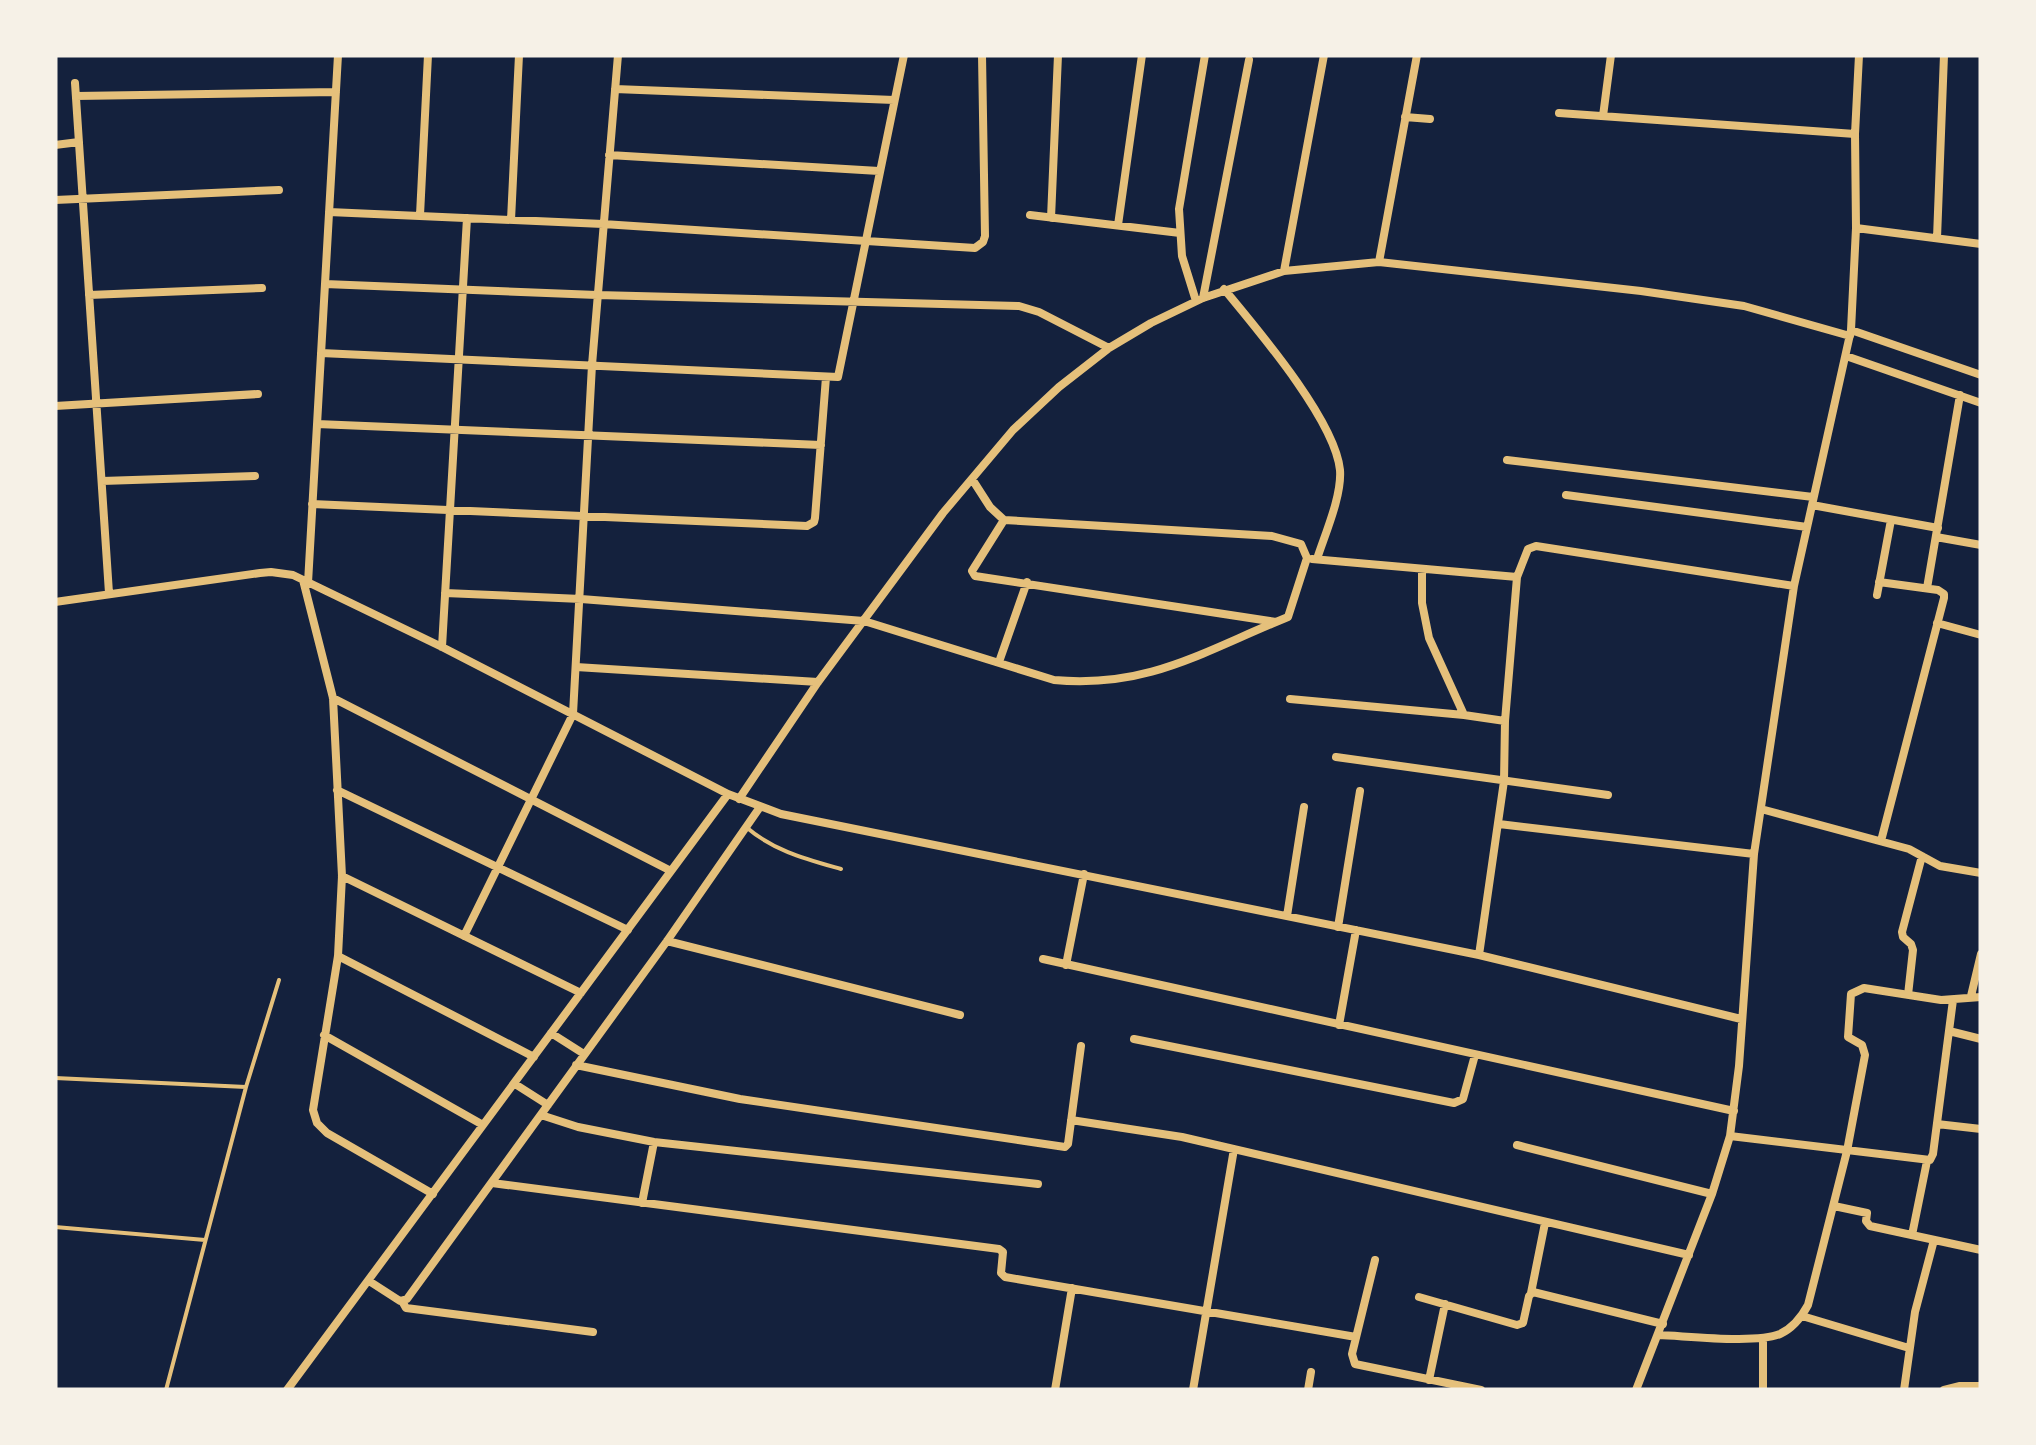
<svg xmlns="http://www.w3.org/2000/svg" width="2036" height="1445" viewBox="0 0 2036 1445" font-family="'Titillium Web',sans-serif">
  <rect width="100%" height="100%" fill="#14213d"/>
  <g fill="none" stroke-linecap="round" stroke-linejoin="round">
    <path stroke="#e5c07b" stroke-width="4" d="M746,827C774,851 806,859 841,869
      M55,1078L246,1087
      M55,1227L205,1240
      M166,1390L246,1087L279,980"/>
    <path stroke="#e5c07b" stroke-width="8" d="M75,83L109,593
      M615,89L894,100
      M76,96L336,92
      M1559,113L1855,134
      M1603,116L1611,55
      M1405,117L1430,119
      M55,145L79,142
      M609,155L879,171
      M55,200L279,190
      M329,212L603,224L975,248L983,242L985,236L982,55
      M420,215L428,55
      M1030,215L1180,233
      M1051,218L1058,55
      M511,220L519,55
      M1118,225L1142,55
      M1856,228L1981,244
      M1937,238L1944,55
      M1379,262L1417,55
      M1284,271L1324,55
      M325,284L597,295L1019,306L1039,312L1109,348
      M1224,289C1257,329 1335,420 1340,470C1342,496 1325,534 1317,559
      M89,295L262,288
      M1203,298L1249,60
      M1196,301L1182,256L1179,209L1205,55
      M1851,330L1981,375
      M321,353L838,377L904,55
      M1846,356L1981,403
      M55,406L258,394
      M317,424L821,445
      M1507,460L1813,497
      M972,479L990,507L1004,520L1272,536L1301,544L1307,558L1288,617L1276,622L975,576L972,571L1004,520
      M102,481L255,476
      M1566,495L1807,527
      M312,504L807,526L814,522L815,518L826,377
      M1812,505L1938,528
      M1936,537L1981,545
      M1312,559L1517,577
      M1422,569V603L1429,638L1464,715L1505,721
      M303,580L333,698L342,876L338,956L313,1110L317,1123L327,1133L433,1194
      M1879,582L1938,590L1944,594V598L1881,841
      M308,583L338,55
      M1927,588L1960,395
      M445,593L581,599L864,621L1054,680C1144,688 1197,655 1276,622
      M1877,595L1891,520
      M55,602L260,573L271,572L293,575L442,647L728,794L781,814L1479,955L1741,1019
      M1937,623L1981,635
      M442,647L467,218
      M999,662L1027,582
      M576,667L818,682
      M333,698L671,871
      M1290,699L1464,715
      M1336,757L1608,795
      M337,790L628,930
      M739,799L818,682L943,513L1013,430L1059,387L1109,348L1151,323L1203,298L1284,271L1379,262L1641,291L1744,306L1850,336
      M1761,809L1909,849L1940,866L1981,873
      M1499,824L1754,854
      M342,876L581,993
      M1287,916L1304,807
      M1338,927L1360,791
      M464,936L573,714L592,365L618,55
      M667,941L960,1015
      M1479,955L1504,781L1505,721L1517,577L1528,549L1536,546L1794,586
      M338,956L534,1057
      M1043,959L1734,1111
      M1066,965L1084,874
      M1908,995L1913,950L1911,944L1903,937L1902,932L1922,856
      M1971,996L1981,954
      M1339,1025L1356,930
      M1949,1031L1981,1039
      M551,1033L584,1054
      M324,1035L483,1125
      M1134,1039L1454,1103L1463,1099L1475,1055
      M576,1065L740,1099L1065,1147L1068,1144L1081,1046
      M515,1084L548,1105
      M541,1115L578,1127L654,1142L1038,1184
      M1071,1120L1182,1137L1689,1255
      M1937,1124L1981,1129
      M1730,1136L1930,1160L1933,1154L1953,1000
      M1517,1145L1712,1194
      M492,1183L999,1249L1003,1252L1001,1273L1005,1277L1356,1337
      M642,1203L654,1142
      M1834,1206L1867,1213L1866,1221L1870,1226L1981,1250
      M1912,1235L1927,1161
      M1375,1260L1352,1354L1355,1364L1481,1390
      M369,1281L400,1301L407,1299L667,941L760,807
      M1531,1293L1545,1223
      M1419,1297L1517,1325L1523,1323L1529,1296L1533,1292L1663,1324
      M402,1301L406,1308L593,1332
      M1802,1316L1909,1348
      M1659,1335C1687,1336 1757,1344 1780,1334C1793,1328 1801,1318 1808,1305L1847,1151L1865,1055L1862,1045L1848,1037L1851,994L1864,988L1941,1000L1981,997
      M1429,1380L1445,1304
      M287,1390L728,794
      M1055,1390L1072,1288
      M1193,1390L1234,1149
      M1308,1390L1311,1372
      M1636,1390L1712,1194L1730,1136L1739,1066L1754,854L1794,586L1851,330L1856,228L1855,134L1859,55
      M1763,1390V1338
      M1904,1390L1915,1312L1934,1240
      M1944,1390L1960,1386H1981"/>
  </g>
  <rect width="2036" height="1445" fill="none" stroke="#f6f1e7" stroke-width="115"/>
</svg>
